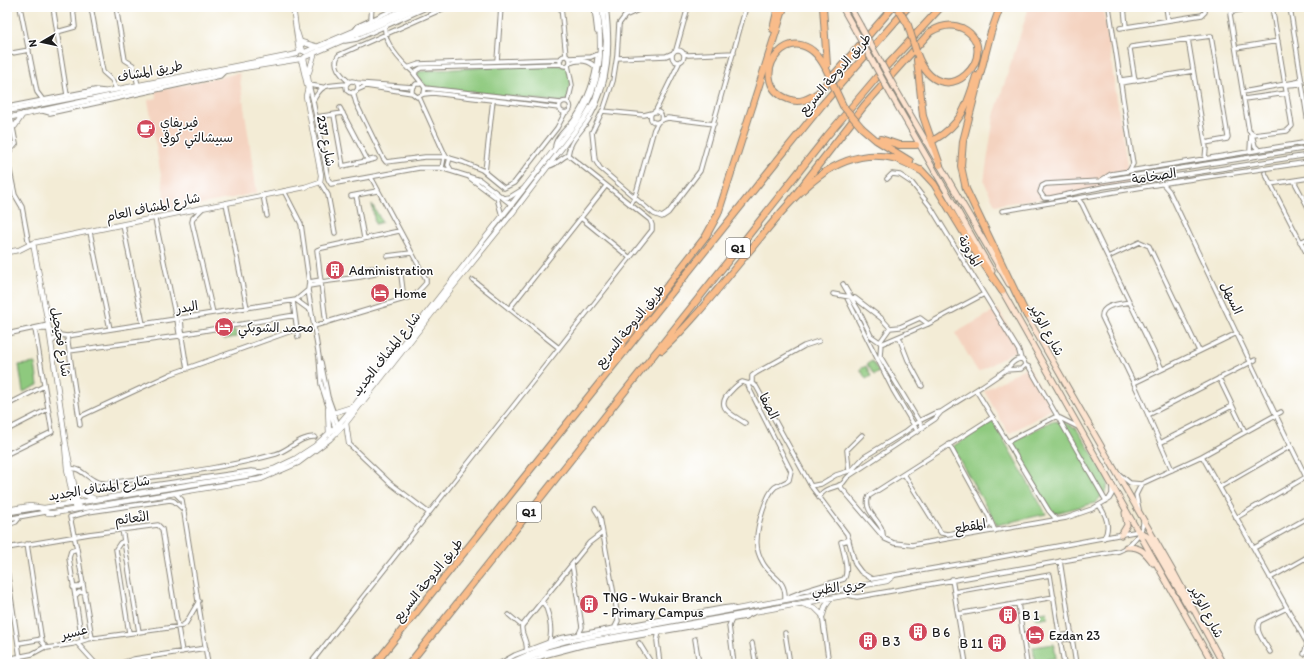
<svg xmlns="http://www.w3.org/2000/svg" width="1316" height="671" viewBox="0 0 1316 671" font-family="Itim,'Playpen Sans Arabic',sans-serif">
  <rect width="100%" height="100%" fill="#fff"/>
  <filter id="ink" filterUnits="userSpaceOnUse"><feTurbulence type="fractalNoise" baseFrequency=".025" numOctaves="2"/><feDisplacementMap in="SourceGraphic" scale="8" xChannelSelector="R" yChannelSelector="G"/><feConvolveMatrix kernelMatrix="1 2 1 2 8 2 1 2 1" color-interpolation-filters="sRGB"/></filter>
  <filter id="wash" filterUnits="userSpaceOnUse"><feTurbulence type="fractalNoise" baseFrequency=".012" numOctaves="4" result="noise"/><feDisplacementMap in="SourceGraphic" scale="16" xChannelSelector="R" yChannelSelector="G"/><feGaussianBlur stdDeviation="0.9" result="paint"/><feColorMatrix in="noise" values="0 0 0 0 0 0 0 0 0 0 0 0 0 0 0 0 0 1.4 0 .05"/><feComposite in="paint" operator="in"/></filter>
  <g filter="url(#wash)">
    <rect width="100%" height="100%" fill="#f3ecd6"/>
    <path fill="#f4d3c0" d="M1029,7H1103L1130,185L995,205L984,181L994,116Z
      M239,73L257,193L167,211L148,100L157,98L155,91Z
      M998,309L1020,348L978,372L955,333Z
      M1028,366L1052,409L1009,434L984,391Z"/>
    <path fill="#8ec97e" stroke="#55724d" d="M531,65H558L567,67L571,80L568,100L559,102L427,87L418,77L417,72L436,70Z
      M372,204L382,222L375,224Z
      M235,330L236,337L224,339L223,331Z
      M872,361L879,372L874,375L867,364Z
      M35,363L38,385L23,392L19,365Z
      M866,366L871,376L866,379L860,369Z
      M993,421L1046,514L997,525L952,447Z
      M1052,421L1066,423L1076,428L1108,478L1107,490L1095,503L1052,514L1011,442Z
      M1047,611L1048,617L1036,619L1035,613Z
      M1054,644L1056,658L1035,661L1033,647Z"/>
  </g>
  <g filter="url(#ink)">
    <g fill="none" stroke-linecap="round" stroke-linejoin="round">
      <defs>
        <path id="minor" d="M20,7L37,92L43,100
          M53,7L57,32
          M91,7L103,72L112,80L116,89
          M116,7L125,60L133,65L138,85
          M561,7L566,56
          M594,7L597,32
          M645,7L625,16L619,24L617,56L613,81L604,108L592,132L595,160L600,168L654,214L662,217L668,213L700,171L746,7
          M1109,7L1133,164L1129,171
          M1124,7L1126,27
          M1166,7L1168,20
          M1263,7L1233,11L1230,14L1249,131L1254,135L1287,131L1292,126L1272,7
          M1290,7L1309,129
          M371,19L372,7
          M385,27C383,42 401,62 412,71C413,72 423,85 425,88L424,94L417,97L412,93V89L416,84H420
          M1120,28L1202,15L1205,12V7
          M355,30L358,26L399,7
          M1188,39L1206,148L1205,159
          M345,41L357,39L428,7
          M1236,48L1278,41
          M676,50L688,7
          M672 56a6 6 0 1 1 12 0a6 6 0 1 1-12 0Z
          M683,53L688,55L734,53
          M7,54L29,50
          M560 61a5 5 0 1 1 10 0a5 5 0 1 1-10 0Z
          M569,58L591,57L598,54
          M617,58L666,56L673,53
          M497,61L501,7
          M570,63C579,59 590,60 596,68
          M407,68L419,64L561,59
          M415,75L416,71L421,68L561,64
          M1121,80L1135,78
          M1135,81L1130,49L1131,47L1211,36L1228,137L1227,139L1205,143
          M346 87a6 6 0 1 1 12 0a6 6 0 1 1-12 0Z
          M349,82C341,75 331,64 339,55L447,7
          M357,83L413,87
          M1121,83L1193,71
          M347,84C328,86 323,82 313,101L328,179L331,184L419,168H441L480,180L512,205
          M1287,85L1302,84
          M425,88L561,103
          M357,90L366,86L412,93
          M353,92L356,103L383,158L386,162L425,157H446L463,162L482,170L504,188L514,183L557,128L565,113
          M1243,92L1302,81
          M424,94L433,93L559,108
          M67,95L57,32L75,27L73,7
          M419,97L446,157
          M1244,99L1287,93
          M313,101L309,85L322,87
          M559.5 107a5.5 5.5 0 1 1 11 0a5.5 5.5 0 1 1-11 0Z
          M568,102L572,85L568,65
          M7,107L95,90L104,91
          M340,108L368,161
          M43,111L50,113L220,76L225,71
          M602,111L644,115L652,113
          M650.5 117a5.5 5.5 0 1 1 11 0a5.5 5.5 0 1 1-11 0Z
          M655,112L680,61
          M334,115L343,166L375,159
          M11,117L16,144
          M316,117L343,113
          M661,120L668,118L714,124
          M1253,138L1255,146L1259,150
          M16,144L8,153V162L15,195L22,207L29,245
          M555,148C554,138 569,127 574,120C587,101 595,80 597,58
          M1309,148L1100,181L1046,184L1042,186L1040,192L1044,198H1050L1103,187L1309,155
          M1250,151L1251,134
          M450,158L448,165L451,170
          M549,166C556,165 561,158 568,155C569,141 582,131 589,119C610,83 611,46 606,7
          M442,168L444,157
          M485,172L493,100
          M1265,173L1309,258
          M470,178L497,198L502,216
          M887,179L892,174L900,175L912,183L930,206L1019,351L1021,359
          M1100,181L1111,174L1309,142
          M1294,181L1309,209
          M320,182L328,195L335,233
          M1163,184L1169,191C1215,288 1261,386 1309,483
          M1270,184L1309,178
          M263,195L267,216
          M356,195L364,238
          M351,196L377,191
          M503,198L510,197L523,189
          M1078,199L1082,204L1162,369
          M226,203L247,308
          M630,205L635,197L654,129L658,122
          M202,209L193,218L192,222L213,313
          M1002,211L1172,182L1309,162
          M581,218L630,258
          M155,219L176,319
          M123,225L143,324
          M90,232L110,329
          M1300,242L1309,238
          M387,256L411,253
          M1108,257L1140,242L1149,246L1199,351
          M373,268L376,270L375,274L360,277V270Z
          M401,275L404,299
          M473,280L559,348
          M309,282L321,280
          M321,282L360,277
          M843,284L859,311L871,336L881,343L880,356L923,428
          M309,286L321,284
          M308,290L319,357L321,384L335,428
          M833,294L855,298L881,318L890,328
          M846,296L893,390L918,432
          M296,300L311,311
          M293,301L298,337
          M1130,302C1121,304 1101,304 1102,317L1138,392L1172,470
          M509,309L606,186
          M181,318L182,332
          M177,319L179,333
          M326,323L317,250L322,248L399,231
          M314,326L414,296L426,283V279L371,177
          M35,329H49L60,335L67,336L296,300L308,290L309,282L301,224L284,191
          M7,334L48,325
          M184,334L295,315
          M67,336L80,425
          M899,337L908,360L922,386
          M182,338L179,336L181,332L184,334L182,338L187,369
          M51,342L60,335
          M880,342L890,328L900,327L920,318L928,324
          M881,344L928,324L984,294
          M69,351L179,336
          M321,362L328,397L338,425
          M1025,365L1029,367L1106,501
          M1219,378L1245,432
          M752,383V376L756,373L804,346L819,341
          M1134,383L1237,333
          M976,390L1049,511L1057,520
          M7,405L44,386
          M1148,415L1255,360
          M79,417L171,374L297,329
          M745,423C732,414 714,408 730,392C734,388 737,384 742,382L749,384
          M7,430L48,409
          M1007,442L1055,417L1060,418L1078,427
          M1160,443L1232,406
          M349,444L390,483L429,513
          M7,454L52,432L35,329
          M1202,456L1309,647
          M71,469C83,466 90,486 109,483C165,475 222,469 276,454C289,450 301,436 315,437
          M849,471L847,450L862,435
          M904,474L941,533L948,534L987,527L990,523L989,517L949,444
          M1119,474L1130,483L1141,484L1202,456L1281,412
          M839,485L885,539L894,543L912,545L1066,518L1092,509L1109,499L1112,494V486
          M811,486L821,484L836,475L852,470L864,457L905,432L919,421L935,413L941,412C962,398 984,386 1004,371C1010,367 1013,359 1021,359L1024,361L1025,365L1021,369L1005,370
          M1220,487L1291,446
          M175,493L182,500L208,664
          M121,495L127,489L251,471L261,472
          M819,498C824,486 836,489 843,483C845,481 846,478 849,476L935,419L941,412
          M1099,505C1106,515 1111,527 1104,538
          M595,509L600,517L616,606L618,621L615,627
          M1139,509L1136,495L1141,485
          M7,513L38,508
          M1236,518L1306,477
          M7,519L46,512
          M990,519L995,531
          M7,525L16,522L20,517
          M122,529L139,632
          M883,537C885,522 861,512 869,496L993,417
          M124,541L120,543L116,549L129,633
          M27,544L42,642L47,648L73,644L88,639L182,626L186,623L199,601
          M7,548L89,534L158,525L162,529L182,652
          M1254,548L1309,517
          M77,549L71,551L69,558L82,640
          M1306,557L1309,564
          M1060,561L1076,664
          M572,564L582,627L579,634
          M7,570L21,664
          M1270,578L1309,556
          M952,579L966,664
          M73,587H79L83,583
          M954,592L1050,575L1064,664
          M848,595L857,597L1119,551C1129,547 1144,532 1143,521
          M75,596L79,592L85,593
          M786,598L801,592L844,579C850,571 843,551 841,542L849,540
          M785,599C786,578 771,578 763,563C759,556 756,547 757,539C757,527 766,494 775,487C780,484 785,483 789,480L791,471L750,390L748,385L750,383L756,386L811,486L847,534L855,564L861,572L872,579L989,559L1139,531
          M542,601C549,609 553,632 549,642
          M1018,603L1027,664
          M958,614L1054,597
          M509,615L522,626
          M822,615L829,664
          M732,619L729,626L734,664
          M659,632L657,641L660,664
          M785,633L790,664
          M1060,636L1071,634
          M92,638L77,549L70,517L88,512L170,500L174,501L184,510
          M695,639L699,664
          M1061,640L1072,638
          M19,643L42,639
          M77,643L96,664
          M639,643L652,664
          M752,643L756,664
          M526,651C529,641 520,635 522,626L589,543L602,533
          M1270,652C1266,644 1253,630 1260,621L1287,608
          M1304,654L1307,645
          M149,657L150,664
          M7,659L32,654L45,647
          M118,664L134,659L206,648
          M310,664L652,230V225L650,220L568,155
          M499,664L515,655L560,638L723,608L731,607L735,609
          M525,664L543,656L581,646L745,617L753,613"/>
        <path id="tertiary" d="M293,7L299,51
          M297,32L303,51
          M301,42L318,47
          M305,52L410,7
          M305,57L420,7
          M301,59L308,89
          M309,72L314,55
          M7,111L297,54
          M7,118L225,71L300,59
          M7,123L12,126
          M15,126L23,114
          M33,243L49,329L66,445L79,509
          M7,252L19,250L33,243L66,236L305,187L320,182L321,175L306,96L309,83L304,58
          M328,409L329,434
          M333,413L352,407
          M346,423L349,444
          M65,446L67,469L75,510
          M75,492L93,498
          M40,508L48,513H54L261,479L298,463L330,439L346,423L451,289L514,211L584,119L595,100L604,70L606,41L602,7
          M7,510L30,506L44,508L251,475L274,469L295,459L315,446L338,425L354,406L579,118C602,81 603,50 597,7
          M803,604L815,608L822,615
          M823,615L825,607L831,598
          M507,664L548,646L566,641L887,581L893,576
          M518,664L538,654L587,642L848,595"/>
        <path id="secondary" d="M842,7L855,30
          M850,7L860,25
          M895,88L1009,284
          M890,93L992,271
          M1001,289L1213,664
          M1025,313L1174,573L1223,664
          M1139,531L1148,537L1189,608
          M1121,535L1127,525L1125,513
          M1126,547C1140,546 1145,552 1153,563"/>
        <path id="motorway" d="M823,7L827,65
          M773,29L778,7
          M991,32L963,141L961,166L966,189L1027,316
          M990,35L1000,7
          M917,60L923,116L940,165
          M828,73C797,4 740,80 788,99C799,104 809,99 819,92L893,7
          M862,128L876,140L910,161
          M881,139L899,145H916
          M934,140C962,124 967,105 976,76
          M921,170L934,184L973,248L1002,291
          M789,203L864,106L930,32C940,26 951,23 962,28C1007,51 942,121 917,54
          M662,350C695,320 722,283 751,249C785,208 830,143 893,158C904,161 914,167 923,172
          M612,363L622,344L706,236L718,214L784,7
          M375,664L772,167L822,105L908,7
          M409,664L827,136L882,71L941,7"/>
      </defs>
      <use href="#minor" stroke="#888479" stroke-width="5.5"/>
      <use href="#tertiary" stroke="#888479" stroke-width="6"/>
      <use href="#secondary" stroke="#888479" stroke-width="7"/>
      <use href="#motorway" stroke="#888479" stroke-width="8"/>
      <use href="#minor" stroke="#fff" stroke-width="3.5"/>
      <use href="#tertiary" stroke="#fff" stroke-width="4.5"/>
      <use href="#secondary" stroke="#fde4d0" stroke-width="5"/>
      <use href="#motorway" stroke="#f9bc8a" stroke-width="6"/>
      <defs>
        <path id="secondary-bridge" d="M860,25L895,88
          M855,30L890,93"/>
        <path id="motorway-bridge" d="M897,7L908,25L916,51
          M829,76L843,106L862,128"/>
      </defs>
      <use href="#secondary-bridge" stroke="#888479" stroke-width="7" stroke-linecap="butt"/>
      <use href="#motorway-bridge" stroke="#888479" stroke-width="8" stroke-linecap="butt"/>
      <use href="#secondary-bridge" stroke="#fde4d0" stroke-width="5"/>
      <use href="#motorway-bridge" stroke="#f9bc8a" stroke-width="6"/>
    </g>
  </g>
  <defs>
    <symbol id="cafe-disc" viewBox="-11 -11 22 22"><circle r="9.5" fill="#d1495b" stroke="#fff"/><path d="M-5.5-4.5H6V0H3Q3 3.5 0 3.5H-2.5Q-5.5 3.5-5.5 0ZM3-3.2v2h1.7v-2ZM-6 4.5H4V6H-6Z" fill="#fff"/></symbol>
    <symbol id="building-disc" viewBox="-11 -11 22 22"><circle r="9.5" fill="#d1495b" stroke="#fff"/><path d="M-4-6H4V6H1V3H-1V6H-4ZM-2.5-4.3h1.7v1.8h-1.7ZM.8-4.3h1.7v1.8H.8ZM-2.5-1h1.7V.8h-1.7ZM.8-1h1.7V.8H.8Z" fill="#fff"/></symbol>
    <symbol id="hotel-disc" viewBox="-11 -11 22 22"><circle r="9.5" fill="#d1495b" stroke="#fff"/><path d="M-6-4.5h1.5V1H6V5H4.5V3h-9V5H-6ZM-4 0a1.8 1.8 0 1 1 3.6 0ZM.5 0V-2.5h3Q6-2.5 6 0Z" fill="#fff"/></symbol>
  </defs>
  <g fill-rule="evenodd">
    <use href="#cafe-disc" x="135" y="118" width="22" height="22"/>
    <use href="#building-disc" x="324" y="259" width="22" height="22"/>
    <use href="#hotel-disc" x="369" y="282" width="22" height="22"/>
    <use href="#hotel-disc" x="213" y="316" width="22" height="22"/>
    <use href="#building-disc" x="578" y="593" width="22" height="22"/>
    <use href="#building-disc" x="997" y="604" width="22" height="22"/>
    <use href="#building-disc" x="907" y="621" width="22" height="22"/>
    <use href="#hotel-disc" x="1024" y="624" width="22" height="22"/>
    <use href="#building-disc" x="857" y="630" width="22" height="22"/>
    <use href="#building-disc" x="986" y="632" width="22" height="22"/>
  </g>
  <g text-anchor="middle" dominant-baseline="central" stroke-width="3" stroke-linejoin="round" paint-order="stroke">
    <g fill="#fff" stroke="#606060" stroke-width="1">
      <rect x="726" y="238" width="24" height="20" rx="3"/>
      <rect x="517" y="502" width="24" height="20" rx="3"/>
    </g>
    <g font-size="12" font-weight="bold" fill="#1c1c1c">
      <text x="738" y="248">Q1</text>
      <text x="529" y="512">Q1</text>
    </g>
    <g font-size="13" fill="#1c1c1c" stroke="#fff">
      <text transform="translate(150 71) rotate(-11)">طريق المشاف</text>
      <text transform="translate(835 74) rotate(-49)">طريق الدوحة السريع</text>
      <text transform="translate(326 141) rotate(79)">شارع 237</text>
      <text transform="translate(1154 176) rotate(-9)">الصخامة</text>
      <text transform="translate(153 207) rotate(-12)">شارع المشاف العام</text>
      <text transform="translate(970 251) rotate(59)">المرونة</text>
      <text transform="translate(1232 298) rotate(65)">السهل</text>
      <text transform="translate(187 307) rotate(-9)">البدر</text>
      <text transform="translate(630 326) rotate(-51)">طريق الدوحة السريع</text>
      <text transform="translate(1047 330) rotate(61)">شارع الوكير</text>
      <text transform="translate(61 342) rotate(81)">شارع فحيحيل</text>
      <text transform="translate(386 354) rotate(-52)">شارع المشاف الجديد</text>
      <text transform="translate(769 406) rotate(63)">الصفا</text>
      <text transform="translate(99 488) rotate(-9)">شارع المشاف الجديد</text>
      <text transform="translate(132 518) rotate(-7)">النًعائم</text>
      <text transform="translate(970 526) rotate(-10)">المقطع</text>
      <text transform="translate(428 580) rotate(-51)">طريق الدوحة السريع</text>
      <text transform="translate(839 587) rotate(-7)">جري الظبي</text>
      <text transform="translate(1207 612) rotate(62)">شارع الوكير</text>
      <text transform="translate(74 632) rotate(-14)">عسير</text>
    </g>
    <g font-size="13" fill="#1c1c1c" stroke="#fff" text-anchor="start">
      <text x="160" y="122">فيريفاي<tspan x="160" dy="15">سبيشالتي كوفي</tspan></text>
      <text x="349" y="270">Administration</text>
      <text x="394" y="293">Home</text>
      <text x="238" y="327">محمد الشوبكي</text>
      <text x="603" y="597">TNG - Wukair Branch<tspan x="603" dy="15">- Primary Campus</tspan></text>
      <text x="1022" y="615">B 1</text>
      <text x="932" y="632">B 6</text>
      <text x="1049" y="635">Ezdan 23</text>
      <text x="882" y="641">B 3</text>
      <text x="983" y="643" text-anchor="end">B 11</text>
    </g>
  </g>
  <rect width="1316" height="671" fill="none" stroke="#fff" stroke-width="24"/>
  <g transform="translate(42 42) rotate(261)" stroke="#ffffff" stroke-width="3" paint-order="stroke">
  <path d="M0-3L7 15L0 10L-7 15Z" fill="#1c1c1c"/>
  <text y="-6" font-size="11" font-weight="bold" text-anchor="middle" fill="#1c1c1c">N</text>
  </g>
</svg>
